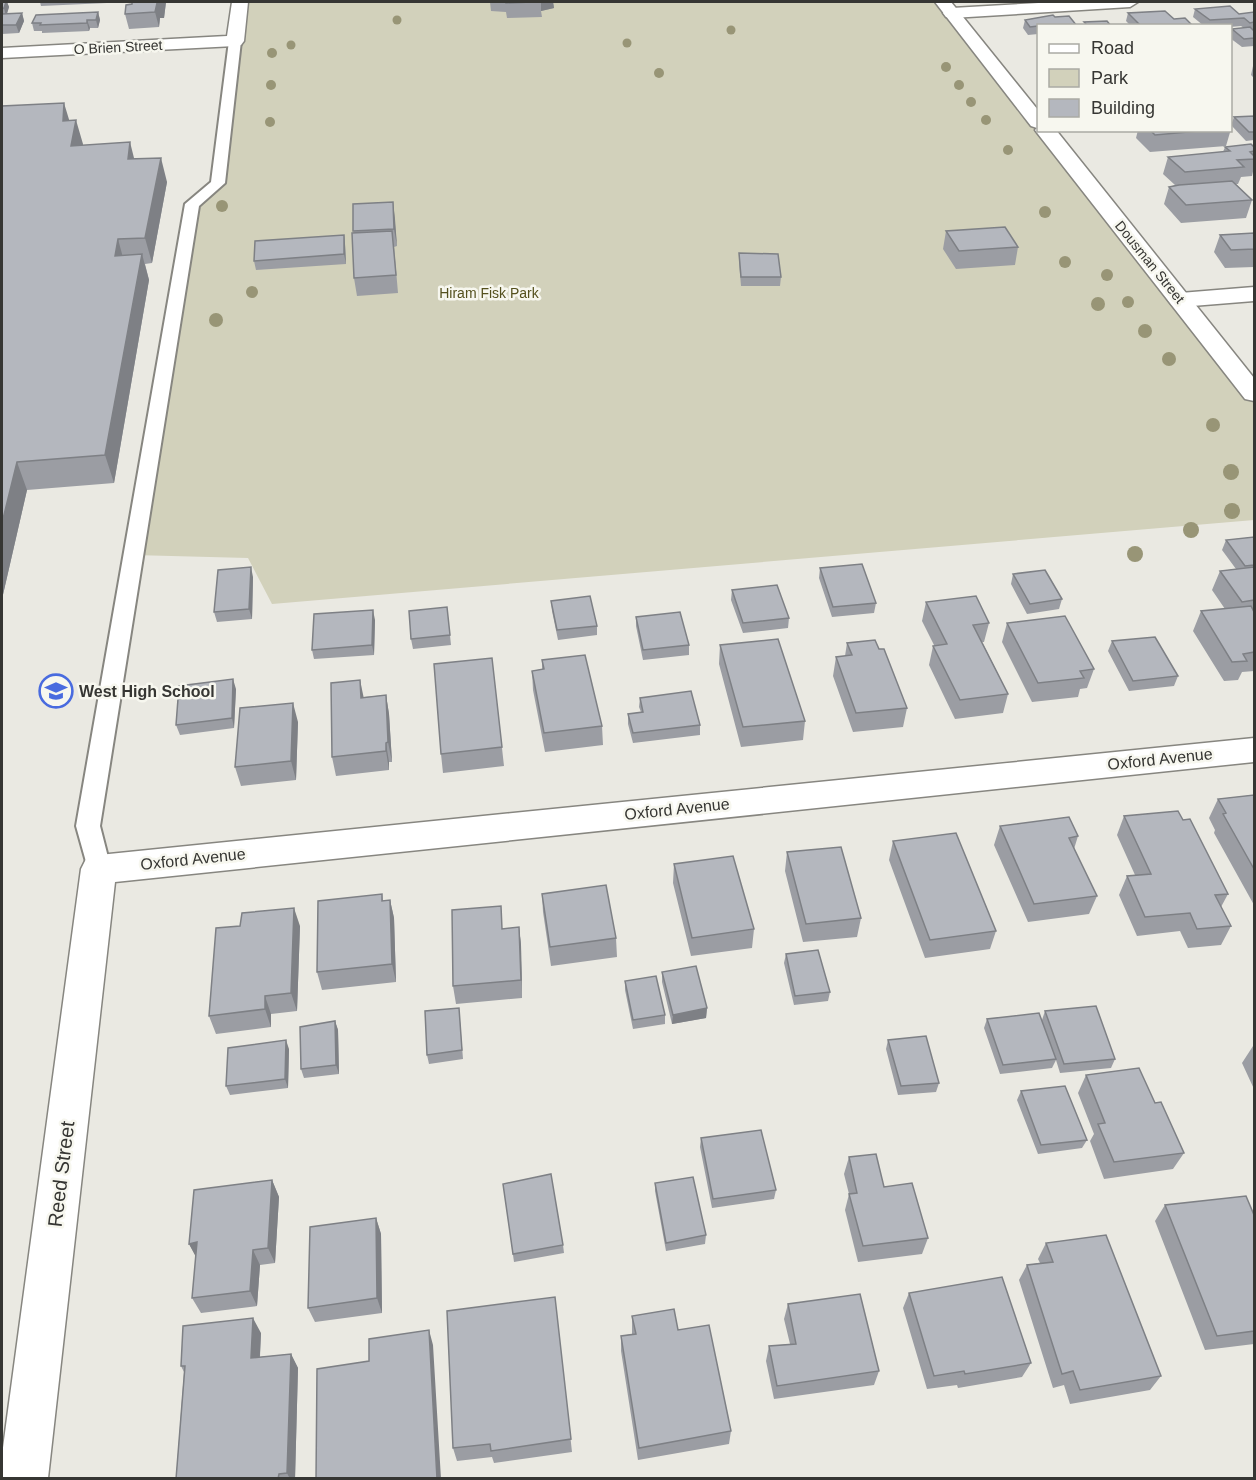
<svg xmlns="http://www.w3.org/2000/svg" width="1256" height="1480" viewBox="0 0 1256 1480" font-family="Arial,sans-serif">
  <rect width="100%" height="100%" fill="#eae9e2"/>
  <path fill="#d2d1bb" d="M240,2H943L1038,122V130L1045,131L1254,394V520L272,604L248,558L133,555L192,204L218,183Z"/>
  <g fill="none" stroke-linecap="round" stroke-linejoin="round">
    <defs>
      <path id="service" d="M235,37L241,41L225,183L199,206L100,826L111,869L108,876L99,879L90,876L76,826L185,204L211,182L229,41Z"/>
      <path id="minor" d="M232,2H248L244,41L241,45L235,46L2,58V48L227,36Z
        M1056,2H1138L1130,7L952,18L946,17L943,13L946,9L952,8Z
        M1254,287V301L1180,307L1172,305L1168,300L1172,295L1180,293Z
        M1254,738V762L115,882L48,1478H2V1455L81,869L86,859L99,855Z"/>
      <path id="tertiary" d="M935,2H951L1038,110V130H1056L1254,378V401L1245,399L1038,134L1035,130L1037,128L1031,126Z"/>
    </defs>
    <use href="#service" stroke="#878680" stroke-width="4"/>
    <use href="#minor" stroke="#878680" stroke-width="3"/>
    <use href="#tertiary" stroke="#878680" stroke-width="3"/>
    <use href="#service" fill="#fff" fill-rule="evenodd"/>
    <use href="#minor" fill="#fff" fill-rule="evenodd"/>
    <use href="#tertiary" fill="#fff" fill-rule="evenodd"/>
  </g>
  <g fill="#989576">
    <circle cx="397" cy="20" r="4.5"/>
    <circle cx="731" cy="30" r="4.5"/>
    <circle cx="627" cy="43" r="4.5"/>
    <circle cx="291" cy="45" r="4.5"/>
    <circle cx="272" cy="53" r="5"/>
    <circle cx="946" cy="67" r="5"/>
    <circle cx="659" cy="73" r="5"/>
    <circle cx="271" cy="85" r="5"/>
    <circle cx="959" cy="85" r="5"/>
    <circle cx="971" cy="102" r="5"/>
    <circle cx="986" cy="120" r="5"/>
    <circle cx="270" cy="122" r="5"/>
    <circle cx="1008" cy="150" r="5"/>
    <circle cx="222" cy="206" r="6"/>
    <circle cx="1045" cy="212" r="6"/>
    <circle cx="1065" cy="262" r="6"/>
    <circle cx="1107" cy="275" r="6"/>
    <circle cx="252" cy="292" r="6"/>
    <circle cx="1128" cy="302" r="6"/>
    <circle cx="1098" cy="304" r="7"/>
    <circle cx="216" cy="320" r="7"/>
    <circle cx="1145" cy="331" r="7"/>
    <circle cx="1169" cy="359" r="7"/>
    <circle cx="1213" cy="425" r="7"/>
    <circle cx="1231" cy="472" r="8"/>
    <circle cx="1232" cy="511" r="8"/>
    <circle cx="1191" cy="530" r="8"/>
    <circle cx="1135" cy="554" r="8"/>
  </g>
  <path fill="#9b9da3" d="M2,2H7L9,7L7,14L22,13L24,21L19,33L2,34Z
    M40,2H107V3L41,6Z
    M132,2H166L164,18H160L159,27L129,29L125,14L132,4Z
    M490,2H553L554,8L541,11L542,17L507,18L506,12L491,11Z
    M1195,9L1239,14L1254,13V46L1242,47L1230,38L1232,29L1244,28L1241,26L1230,27V26H1204L1193,17Z
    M98,12L100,20L98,28H90L89,31L42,33V31H34L32,23Z
    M1128,13L1174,19L1193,26H1131L1126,21Z
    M1025,20L1038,26V34L1028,35L1023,28Z
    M1253,66H1254V78L1251,75Z
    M2,106L69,121L83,145L134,159L167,182L152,263L145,264L149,280L114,483L27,490L2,599Z
    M1254,116V140L1246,141L1231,125L1234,117Z
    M1230,128L1231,129L1226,146L1150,152L1136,138L1138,130H1230Z
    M1225,147H1254V167L1252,176L1241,177L1238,184H1236L1252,200L1246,218L1181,223L1164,204L1169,187L1175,185L1163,174L1168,157L1223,152Z
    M393,202L397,246L394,247L398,293L357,296L354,278L353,204Z
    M946,231L1018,247L1015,265L956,269L943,249Z
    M1254,233V267L1225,268L1214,252L1220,235Z
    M344,235L345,244L346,264L256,270L254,261Z
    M739,253L781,277L780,286H741L739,262Z
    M1254,537V671L1242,672L1238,680L1224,681L1193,631L1201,611L1225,609L1212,590L1220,571L1236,569L1222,550L1226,540Z
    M820,568L876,603L874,613L832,617L819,578Z
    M1013,574L1062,599L1059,609L1027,614L1011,584Z
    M253,577L252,619L217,622L214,612Z
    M732,590L789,618L788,628L743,633L731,600Z
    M551,601L597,626V635L558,640L552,611Z
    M926,602L989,623L984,642H982L1008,694L1003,713L955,719L929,665L933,646L934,645L922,621Z
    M447,607L451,645L413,649L411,639Z
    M636,617L689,645V655L643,660L636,626Z
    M375,620L374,655L314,659L312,650Z
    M1007,623L1094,669L1087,688L1080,689L1078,697L1032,702L1002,642Z
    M1112,641L1178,676L1174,686L1129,691L1108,651Z
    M847,643L879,649L907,708L903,727L853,732L833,676L836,657L845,656Z
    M720,645L805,721L803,740L741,747L719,664Z
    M492,658L504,766L443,773L441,754Z
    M542,660L602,726L603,745L545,752L533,690L532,671L542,669Z
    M236,689L234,728L180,735L176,725Z
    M386,695L389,714L392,762H389V770L336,776L332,757L364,697Z
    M640,698L700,725V735L633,743L628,724V714L641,712L639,707Z
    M298,722L296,780L241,786L235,767Z
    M1254,795V905L1214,833L1215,830L1209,818L1218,799Z
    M1124,816L1183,820L1228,894L1221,907L1231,926L1221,945L1188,948L1180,931L1137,936L1119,895L1127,876L1135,875L1117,835Z
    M1000,826L1078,836L1074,849L1097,896L1089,914L1028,922L994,845Z
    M893,841L996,931L990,949L925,958L889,860Z
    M787,852L861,918L857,937L803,942L785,871Z
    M674,864L754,929L752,948L691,956L673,883Z
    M382,894L383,901L390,900L394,918L396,982L322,990L317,972Z
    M542,894L616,938L617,957L551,966L543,912Z
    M300,926L297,1011L271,1014V1027L216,1034L209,1016Z
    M519,927L521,945L522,998L456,1004L453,986L503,929Z
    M786,954L830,992L828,1001L794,1005L784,963Z
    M662,972L707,1008L706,1018L672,1024L662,982Z
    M625,981L665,1015V1024L633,1029L625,990Z
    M459,1008L463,1059L429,1064L427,1055Z
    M1045,1011L1115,1059L1111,1068L1060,1073L1056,1060L1052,1068L1000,1074L984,1028L987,1019L1042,1020Z
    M335,1021L338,1030L339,1074L304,1078L301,1069Z
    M888,1040L939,1083L936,1092L898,1095L886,1049Z
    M1253,1046H1254V1089L1242,1063Z
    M289,1049L288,1088L230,1095L226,1086Z
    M1086,1075L1155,1103L1184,1153L1173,1169L1104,1179L1090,1141L1094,1134L1078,1093Z
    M1021,1091L1087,1140L1082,1148L1038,1154L1017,1100Z
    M701,1138L776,1190L774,1199L712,1208L700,1147Z
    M849,1157L884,1187L928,1238L922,1254L858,1262L845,1210L849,1194L844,1174Z
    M272,1180L279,1197L275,1263L260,1265L257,1306L201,1313L192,1298L196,1256L189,1244Z
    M655,1183L706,1235L705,1244L666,1251L655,1191Z
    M503,1184L563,1245L564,1253L514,1262Z
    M1165,1205L1254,1215V1344L1205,1350L1155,1221Z
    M376,1218L381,1234L382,1313L315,1322L308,1308Z
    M1046,1243L1161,1376L1150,1390L1070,1404L1064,1385L1053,1388L1019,1280L1027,1265L1040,1263L1038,1259Z
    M909,1293L1031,1363L1022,1377L958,1388L957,1385L927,1389L903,1308Z
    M555,1297L572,1452L494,1463L492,1457L457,1461L453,1448Z
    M788,1304L879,1371L874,1385L774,1399L766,1361L769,1346L790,1344L784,1319Z
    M632,1316L678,1330L731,1431L729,1444L638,1460L621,1351V1336L632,1334Z
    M261,1333L260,1357L291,1354L298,1368L295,1479H176L184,1372L181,1366Z"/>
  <path fill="#7e8085" d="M6,2H7L9,7L6,16L4,8Z
    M161,2H166L164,18H160L159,27L155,12L157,3Z
    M541,2H553L554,8L541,11Z
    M98,12L100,20L98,28L96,20Z
    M22,13L24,21L19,33L16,25Z
    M87,20L90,28L89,31L87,23Z
    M64,103L71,126L63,121Z
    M76,120L83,144L78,170L71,146Z
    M130,142L136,166L128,159Z
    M161,158L167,182L152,263L145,238Z
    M393,202L395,219L397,246L394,229Z
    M344,235L345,244L346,264L344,254Z
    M118,239L125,265L115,256Z
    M142,254L149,280L114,483L105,455Z
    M17,462L27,490L2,599V523Z
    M251,567L253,577L252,619L249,609Z
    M373,610L375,620L374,655L372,645Z
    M233,679L236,689L234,728L232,718Z
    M360,680L364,699L361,698Z
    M386,695L389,714L392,762L388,742Z
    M293,703L298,722L296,780L291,761Z
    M386,743L389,762V770L386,751Z
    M390,900L394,918L396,982L392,964Z
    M294,908L300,926L297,1011L291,993Z
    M519,927L521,945L522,998L521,980Z
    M265,996L271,1014V1027L265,1009Z
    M707,1008L706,1018L672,1024L673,1015Z
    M335,1021L338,1030L339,1074L336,1065Z
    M286,1040L289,1049L288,1088L285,1079Z
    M272,1180L279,1197L275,1263L268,1248Z
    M376,1218L381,1234L382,1313L377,1298Z
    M197,1242V1259L189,1244Z
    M253,1250L260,1265L257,1306L250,1291Z
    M253,1318L261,1333L259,1372L251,1358Z
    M429,1330L433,1345L441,1479H437Z
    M291,1354L298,1368L295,1479H290L287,1473Z"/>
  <path fill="#b4b7be" stroke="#7e8085" stroke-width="1.5" d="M2,2H6L4,8L2,9Z
    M132,2H161L157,3L155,12L125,14L126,5L132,4Z
    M506,2H532L506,3Z
    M1230,6L1239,14L1254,12V22L1250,23L1244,18L1210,20L1195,9Z
    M1165,11L1174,19L1185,18L1193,26L1178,25L1141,26L1128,13Z
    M98,12L96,20H87V23L40,25L41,23H32L36,15Z
    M22,13L16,25H2V14Z
    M1053,15L1055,17L1069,16L1077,26H1038L1030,27L1025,20Z
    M1107,21L1111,26H1088L1084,22Z
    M1250,27L1254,31V38L1244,39L1232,29Z
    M64,103L63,121L76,120L71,146L130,142L128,159L161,158L145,238L118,239L115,256L142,254L105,455L17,462L2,523V106Z
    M1254,116V132H1249L1234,117Z
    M1150,130H1210L1155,135Z
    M1251,144L1254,147V151L1250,152L1254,156V159L1237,160L1244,167L1185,172L1168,157L1230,151L1225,147Z
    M1232,181L1252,200L1186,205L1169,187L1179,185Z
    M393,202L394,229L353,231V204Z
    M1005,227L1018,247L959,251L946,231Z
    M392,231L396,275L354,278L352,233Z
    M1254,233V249L1231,250L1220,235Z
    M344,235V254L254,261L255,241Z
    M739,253L778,254L781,277H741Z
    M1254,537V565L1245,566L1226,540Z
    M862,564L876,603L833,607L820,568Z
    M251,567L249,609L214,612L218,570Z
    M1254,567V600L1242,602L1220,571Z
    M1045,570L1062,599L1030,604L1013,574Z
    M777,585L789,618L743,623L732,590Z
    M590,596L597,626L557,630L551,601Z
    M976,596L989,623L973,625L1008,694L960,700L933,646L947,644L926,602Z
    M1251,606L1254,612V652L1243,654L1247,661L1232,662L1201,611Z
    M447,607L450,635L411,639L409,611Z
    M373,610L372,645L312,650L314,614Z
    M680,612L689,645L643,650L636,617Z
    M1065,616L1094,669L1080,671L1084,678L1038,683L1007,623Z
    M1155,637L1178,676L1133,681L1112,641Z
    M778,639L805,721L743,727L720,645Z
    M875,640L879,649H884L907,708L856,713L836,657L852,655L847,643Z
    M585,655L602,726L544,733L532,671L544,669L542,660Z
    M492,658L502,747L441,754L434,664Z
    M233,679L232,718L176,725L179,686Z
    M360,680L361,698L386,695L388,742L386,743V751L332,757L331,683Z
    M691,691L700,725L633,733L628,714L643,712L640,698Z
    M293,703L291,761L235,767L240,708Z
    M1254,795V869L1223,814L1226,813L1218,799Z
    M1178,811L1183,820L1190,819L1228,894L1215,895L1231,926L1197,929L1190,913L1145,917L1127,876L1151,874L1124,816Z
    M1069,817L1078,836L1069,838L1097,896L1034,904L1000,826Z
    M956,833L996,931L930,940L893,841Z
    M841,847L861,918L806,924L787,852Z
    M733,856L754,929L692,938L674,864Z
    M606,885L616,938L550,947L542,894Z
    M382,894V901L390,900L392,964L317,972L318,901Z
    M501,906L502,929L519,927L521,980L453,986L452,910Z
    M294,908L291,993L265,996V1009L209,1016L216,928L240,926L242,913Z
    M818,950L830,992L795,996L786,954Z
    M696,966L707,1008L673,1015L662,972Z
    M656,976L665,1015L633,1020L625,981Z
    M1096,1006L1115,1059L1064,1064L1045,1011Z
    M459,1008L462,1050L427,1055L425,1011Z
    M1039,1013L1056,1059L1003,1065L987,1019Z
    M335,1021L336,1065L301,1069L300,1027Z
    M926,1036L939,1083L901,1086L888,1040Z
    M286,1040L285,1079L226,1086L228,1048Z
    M1139,1068L1155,1103L1161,1102L1184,1153L1114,1162L1098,1124L1105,1123L1086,1075Z
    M1065,1086L1087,1140L1041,1145L1021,1091Z
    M761,1130L776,1190L713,1199L701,1138Z
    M876,1154L884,1187L912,1183L928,1238L863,1246L849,1194L857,1193L849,1157Z
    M551,1174L563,1245L513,1254L503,1184Z
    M693,1177L706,1235L666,1243L655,1183Z
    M272,1180L268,1248L253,1250L250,1291L192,1298L197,1242L189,1244L194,1190Z
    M1246,1196L1254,1215V1331L1217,1336L1165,1205Z
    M376,1218L377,1298L308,1308L310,1227Z
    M1106,1235L1161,1376L1080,1390L1073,1371L1062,1374L1027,1265L1053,1262L1046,1243Z
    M1002,1277L1031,1363L965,1374L964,1371L934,1376L909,1293Z
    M860,1294L879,1371L777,1386L769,1346L796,1344L788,1304Z
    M555,1297L571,1439L491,1451L490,1444L453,1448L447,1311Z
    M674,1309L678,1330L709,1325L731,1431L639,1448L621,1336L636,1334L632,1316Z
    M253,1318L251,1358L291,1354L287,1473L279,1474L278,1479H176L185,1366H181L183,1326Z
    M429,1330L437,1479H316L317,1369L369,1361V1339Z"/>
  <defs>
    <symbol id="school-ring" viewBox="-11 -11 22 22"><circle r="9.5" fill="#f7f7ef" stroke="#496bdf" stroke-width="1.5"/><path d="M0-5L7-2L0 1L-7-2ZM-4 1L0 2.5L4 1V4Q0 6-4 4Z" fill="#496bdf"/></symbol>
  </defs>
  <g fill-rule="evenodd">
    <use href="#school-ring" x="37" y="672" width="38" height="38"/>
  </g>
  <g text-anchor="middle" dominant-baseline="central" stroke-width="5" stroke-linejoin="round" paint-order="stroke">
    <g font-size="14" fill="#363633" stroke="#f7f7ef">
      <text transform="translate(118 47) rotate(-3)">O Brien Street</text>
      <text transform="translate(1150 262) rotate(51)">Dousman Street</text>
    </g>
    <g font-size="14" fill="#54501d" stroke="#f7f7ef">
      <text x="489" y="293">Hiram Fisk Park</text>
    </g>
    <g font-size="16" font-weight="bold" fill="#363633" stroke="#f7f7ef" text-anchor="start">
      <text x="79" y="691">West High School</text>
    </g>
    <g font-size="16" fill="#363633" stroke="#f7f7ef">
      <text transform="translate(1160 759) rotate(-6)">Oxford Avenue</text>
      <text transform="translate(677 809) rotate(-6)">Oxford Avenue</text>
      <text transform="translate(193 859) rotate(-6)">Oxford Avenue</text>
    </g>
    <g font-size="20" fill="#363633" stroke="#f7f7ef">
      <text transform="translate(61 1174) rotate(-83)">Reed Street</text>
    </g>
  </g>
  <rect width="1256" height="1480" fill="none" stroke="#363633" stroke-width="6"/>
  <rect x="1037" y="24" width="195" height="108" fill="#f7f7ef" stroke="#aaaaa4" stroke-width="1.5"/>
  <rect x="1049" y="44" width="30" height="9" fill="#ffffff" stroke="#aaaaa4" stroke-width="1.5"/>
  <text x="1091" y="54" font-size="18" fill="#363633">Road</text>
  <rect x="1049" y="69" width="30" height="18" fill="#d2d1bb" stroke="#aaaaa4" stroke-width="1.5"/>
  <text x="1091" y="84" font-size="18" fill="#363633">Park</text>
  <rect x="1049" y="99" width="30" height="18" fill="#b4b7be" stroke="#aaaaa4" stroke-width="1.5"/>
  <text x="1091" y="114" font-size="18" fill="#363633">Building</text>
</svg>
